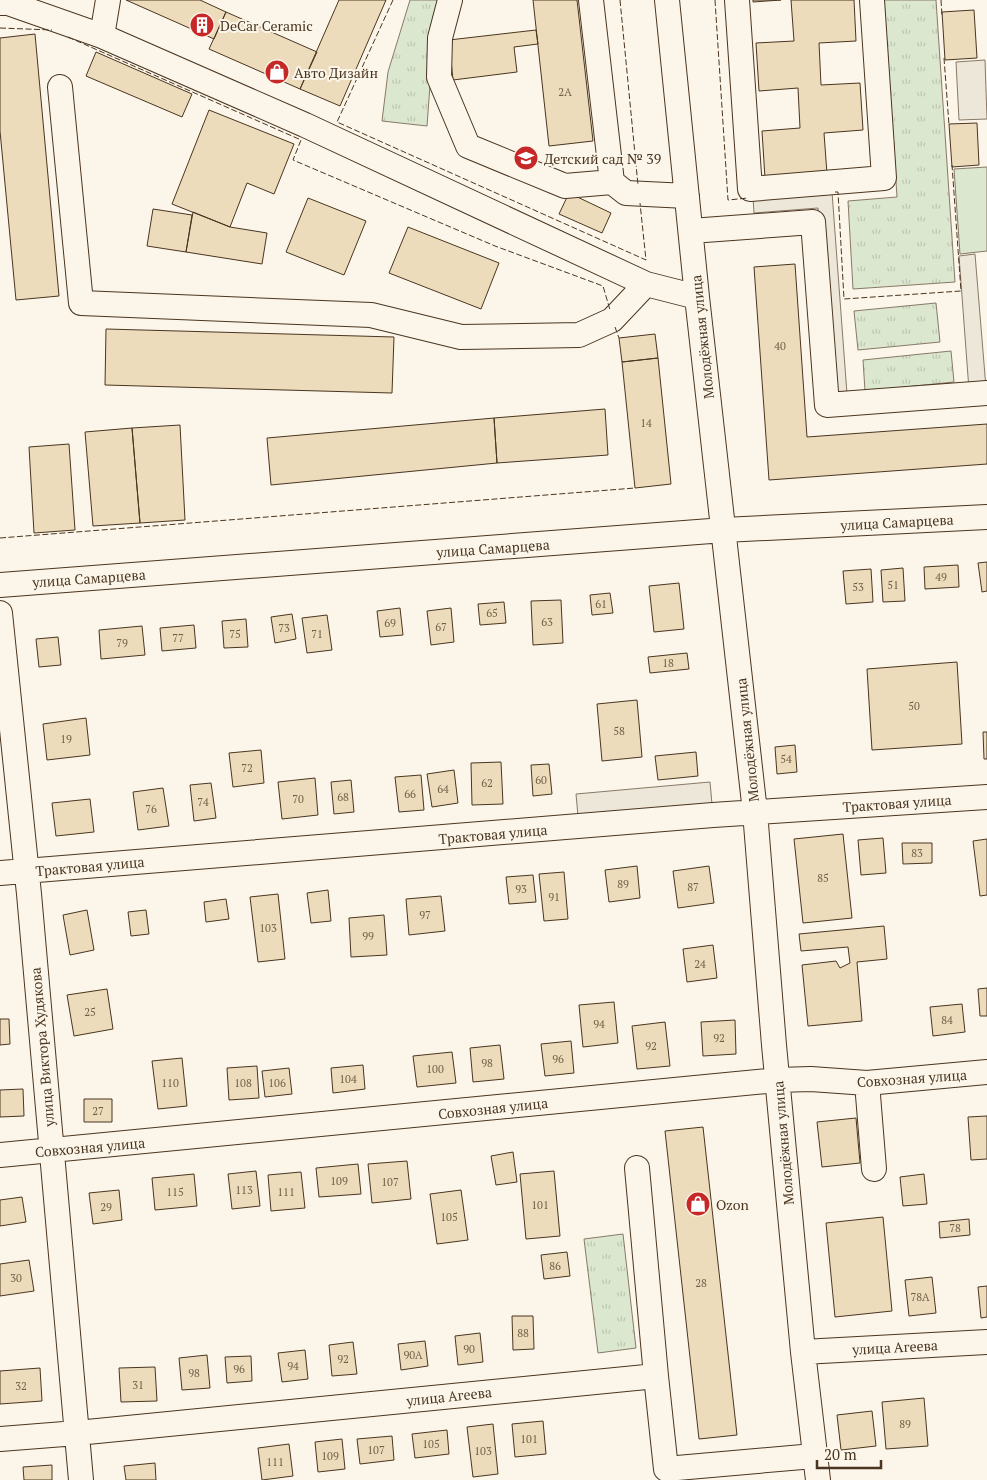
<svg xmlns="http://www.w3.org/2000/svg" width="987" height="1480" viewBox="0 0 987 1480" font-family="'PT Serif',serif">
  <defs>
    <pattern id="park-tufts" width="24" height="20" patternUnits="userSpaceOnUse" patternTransform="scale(1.25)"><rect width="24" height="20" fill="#dce7d0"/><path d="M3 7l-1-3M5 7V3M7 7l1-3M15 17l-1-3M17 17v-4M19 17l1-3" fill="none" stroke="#bec7b2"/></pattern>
  </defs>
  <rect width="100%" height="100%" fill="#fbf6e9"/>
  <path fill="url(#park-tufts)" stroke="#887966" d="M410,0H444L434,31L427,126L382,121L388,72Z
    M884,0H936L955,282L853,289L848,201L897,197Z
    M936,303L940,342L858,350L854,311Z
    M951,351L954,382L865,391L863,360Z
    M623,1234L636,1348L598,1353L584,1239Z"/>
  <path fill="#dce7d0" stroke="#887966" d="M987,167V251L960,254L954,169Z"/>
  <path fill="#ede7d9" stroke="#887966" d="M985,60L987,119L959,120L956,62Z
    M832,192L847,394L832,396L818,208L754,213L753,198Z
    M975,254L986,388L969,390L959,256Z
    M710,782L713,815L579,827L576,794Z"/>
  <path fill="#ecdcbc" stroke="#4a3520" d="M126,0H200L226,12L214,39Z
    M339,0H386L340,106L300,89Z
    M533,0H577L593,141L549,146Z
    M753,0H781L753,2Z
    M791,0H854L856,41L819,43L821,85L860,83L863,130L824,133L827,174L765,178L762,131L800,128L798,88L759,91L756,43L794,41Z
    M974,10L977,58L945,60L942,12Z
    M226,12L317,52L300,89L209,49Z
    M536,30L538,44L514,47L517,72L453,80L449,40Z
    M35,34L59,296L16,300L0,131V38Z
    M96,52L192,94L182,117L86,76Z
    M209,110L294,144L274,194L247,183L230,227L172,204Z
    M977,123L979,165L952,167L949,124Z
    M569,193L611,213L602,233L559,214Z
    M308,198L366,221L344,275L286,252Z
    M153,209L192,215L186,252L147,246Z
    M193,212L230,227L267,233L262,264L186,252Z
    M408,227L499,263L481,309L389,273Z
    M795,264L807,437L987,424V464L769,480L754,267Z
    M106,329L394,337L392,393L105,385Z
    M655,334L658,358L622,362L619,338Z
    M658,358L671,484L635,488L622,362Z
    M605,409L608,455L497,463L494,418Z
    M494,418L497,463L271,485L267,438Z
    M180,425L185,520L140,523L132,428Z
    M132,428L140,523L93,526L85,432Z
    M69,444L75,530L34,533L29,447Z
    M987,562V591L982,592L978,563Z
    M958,565L959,587L925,589L924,567Z
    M903,568L905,601L883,602L881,570Z
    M871,569L873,602L846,604L843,571Z
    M679,583L684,629L654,632L649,586Z
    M610,593L613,613L592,615L590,595Z
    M561,600L563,643L533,645L531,601Z
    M504,602L506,623L480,625L478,604Z
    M400,608L403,635L380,637L377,611Z
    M451,608L454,642L431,645L427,611Z
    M292,614L296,639L275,643L271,617Z
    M327,615L332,650L307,653L302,618Z
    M246,619L248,647L224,648L222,621Z
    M194,625L196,648L162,651L160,628Z
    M142,626L145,655L101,659L99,630Z
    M58,637L61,665L39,667L36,639Z
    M687,653L689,669L650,673L648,657Z
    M957,662L962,744L872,750L867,669Z
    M637,700L642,757L602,761L597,704Z
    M86,718L90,755L47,760L43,724Z
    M983,732H987V759H984Z
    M795,745L797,772L777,774L775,747Z
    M261,750L264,783L233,787L229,753Z
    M696,752L698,776L658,780L655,756Z
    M501,762L503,804L472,805L471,763Z
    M549,764L552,794L533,796L531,765Z
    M454,770L458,803L432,807L427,774Z
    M421,775L424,810L399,812L395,777Z
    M315,778L318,815L282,819L278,782Z
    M351,780L354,812L334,814L331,782Z
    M211,783L216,818L194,821L190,785Z
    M163,788L169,826L138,830L133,792Z
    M90,799L94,832L56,836L52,803Z
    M843,834L852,918L803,923L794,839Z
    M883,838L886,873L861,875L858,840Z
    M987,839V895L980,896L973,841Z
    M902,843H932V863L903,864Z
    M637,866L640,898L609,902L605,870Z
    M709,866L714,903L678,908L673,871Z
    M564,872L568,919L544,921L539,874Z
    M533,875L536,902L509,904L506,877Z
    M328,890L331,921L311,923L307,893Z
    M278,894L285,959L258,962L250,897Z
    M441,896L445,931L409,935L406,899Z
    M226,899L229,919L206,922L204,902Z
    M87,910L94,950L70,955L63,915Z
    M146,910L149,934L131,936L128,912Z
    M384,915L387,955L351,957L349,918Z
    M884,926L887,959L857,962L862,1021L808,1026L802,965L836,961L840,968L850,963L848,947L801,951L799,934Z
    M713,945L717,978L687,982L683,949Z
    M987,988V1016H980L978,989Z
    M107,989L113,1029L74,1036L67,995Z
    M614,1002L618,1043L583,1047L579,1005Z
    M962,1004L965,1032L933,1036L930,1007Z
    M0,1019H9L10,1044L0,1045Z
    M735,1020L736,1054L703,1056L701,1022Z
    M665,1022L670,1066L637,1069L632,1026Z
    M571,1041L574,1073L545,1076L541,1044Z
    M500,1045L504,1079L473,1082L470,1048Z
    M452,1052L456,1083L417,1087L413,1056Z
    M182,1058L187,1106L158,1109L152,1061Z
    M363,1065L365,1089L333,1093L331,1068Z
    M257,1066L259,1098L229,1100L227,1068Z
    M289,1068L292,1094L265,1097L262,1071Z
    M23,1089L24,1116L0,1117V1090Z
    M84,1099H112V1122H84Z
    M987,1116V1159L971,1160L968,1117Z
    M856,1118L860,1163L822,1167L817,1122Z
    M703,1127L737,1435L699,1439L665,1131Z
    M513,1152L517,1182L496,1185L491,1156Z
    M407,1161L411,1199L372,1203L368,1164Z
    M358,1164L361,1194L319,1197L316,1168Z
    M256,1171L260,1206L232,1209L228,1174Z
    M554,1171L560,1236L526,1239L520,1174Z
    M301,1172L305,1208L271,1211L268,1175Z
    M194,1174L197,1206L155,1210L152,1178Z
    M924,1174L927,1204L903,1206L900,1177Z
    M119,1190L122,1220L93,1224L89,1193Z
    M461,1190L468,1240L437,1244L430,1194Z
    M22,1197L26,1222L0,1226V1200Z
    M883,1217L892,1311L835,1317L826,1223Z
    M969,1219L970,1235L940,1238L939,1222Z
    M567,1252L570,1276L544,1279L541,1255Z
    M29,1260L34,1291L0,1296V1264Z
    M932,1277L936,1313L909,1316L905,1280Z
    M987,1286V1317L981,1318L978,1287Z
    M512,1316H533L534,1349L513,1350Z
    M480,1333L483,1362L458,1365L455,1336Z
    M425,1341L428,1366L401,1370L398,1344Z
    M353,1342L357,1374L332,1376L329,1345Z
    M305,1350L308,1379L282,1382L278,1353Z
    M207,1355L210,1388L182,1390L179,1358Z
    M251,1356L252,1381L227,1383L225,1357Z
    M155,1367L157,1401L121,1402L119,1368Z
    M40,1368L42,1401L0,1404V1371Z
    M924,1398L928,1446L886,1449L882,1402Z
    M872,1411L876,1446L841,1450L837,1415Z
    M543,1421L546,1454L515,1457L512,1424Z
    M493,1424L498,1474L473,1477L467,1427Z
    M447,1430L449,1454L415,1458L412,1434Z
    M392,1436L394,1460L360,1464L357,1439Z
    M342,1439L345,1469L318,1472L315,1442Z
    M289,1444L293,1476L262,1480L258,1448Z
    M155,1463L156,1480H126L124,1466Z
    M52,1465V1480H24L23,1467Z"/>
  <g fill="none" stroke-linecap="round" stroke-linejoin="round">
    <defs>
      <path id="minor" d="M450,0L440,38L439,77L468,146L565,186L612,182L591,0
        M667,0L697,297L755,812L774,1045L803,1352L818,1480
        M737,0L750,189L884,178L872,0
        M0,3H8L102,36L305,125L646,284L697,297
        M102,36L108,0
        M60,87L81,303L371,315L461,337L579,335L612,320L646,284
        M612,182L626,193L687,196
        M691,231L813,222L827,405L987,393
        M0,585L724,530L987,517
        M0,613L29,894L81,1480
        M0,873L713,815L987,797
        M867,1083L874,1169
        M0,1155L777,1080L811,1079L867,1083L987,1072
        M637,1168L656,1376
        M803,1352L987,1342
        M0,1439L77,1433L656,1376L666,1469L814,1456"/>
    </defs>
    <use href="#minor" stroke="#4a3520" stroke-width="26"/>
    <use href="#minor" stroke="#fbf6e9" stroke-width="24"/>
    <path stroke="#4a3520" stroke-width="1" stroke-dasharray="6 2.5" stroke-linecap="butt" d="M393,0L337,122L646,260L640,203
      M620,0L638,185
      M715,0L728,200L748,198
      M941,0L942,16
      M0,28L52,30
      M68,37L301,140L293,160L495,246L603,286L610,310
      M944,58L949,125
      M835,192H838L844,299L961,291L952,165
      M615,327L619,338
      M0,538L635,488"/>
  </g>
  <defs>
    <symbol id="building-disc" viewBox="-11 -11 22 22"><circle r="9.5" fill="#c62828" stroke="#fbf6e9"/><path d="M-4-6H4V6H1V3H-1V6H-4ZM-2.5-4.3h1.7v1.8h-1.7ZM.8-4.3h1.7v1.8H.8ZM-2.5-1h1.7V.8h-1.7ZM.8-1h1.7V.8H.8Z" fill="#fff"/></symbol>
    <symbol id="shop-disc" viewBox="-11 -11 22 22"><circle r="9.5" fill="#c62828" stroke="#fbf6e9"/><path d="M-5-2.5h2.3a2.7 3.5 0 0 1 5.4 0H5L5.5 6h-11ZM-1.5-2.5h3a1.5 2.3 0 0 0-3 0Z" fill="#fff"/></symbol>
    <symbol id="school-disc" viewBox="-11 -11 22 22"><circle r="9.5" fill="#c62828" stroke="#fbf6e9"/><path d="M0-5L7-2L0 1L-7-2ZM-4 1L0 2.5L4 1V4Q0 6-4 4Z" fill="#fff"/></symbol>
  </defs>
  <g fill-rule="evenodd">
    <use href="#building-disc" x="188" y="11" width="28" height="28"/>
    <use href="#shop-disc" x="263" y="58" width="28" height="28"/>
    <use href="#school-disc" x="512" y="144" width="28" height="28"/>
    <use href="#shop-disc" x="684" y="1190" width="28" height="28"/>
  </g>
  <g text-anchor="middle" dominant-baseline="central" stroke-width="4" stroke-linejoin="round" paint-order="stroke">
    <g font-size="11" fill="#725f47">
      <text x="565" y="92">2А</text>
      <text x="780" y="346">40</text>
      <text x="646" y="423">14</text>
      <text x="941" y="577">49</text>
      <text x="893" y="585">51</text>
      <text x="858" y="587">53</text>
      <text x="601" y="604">61</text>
      <text x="492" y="613">65</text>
      <text x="547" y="622">63</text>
      <text x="390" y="623">69</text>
      <text x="441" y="627">67</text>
      <text x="284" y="628">73</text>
      <text x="235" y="634">75</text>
      <text x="317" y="634">71</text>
      <text x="178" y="638">77</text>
      <text x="122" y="643">79</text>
      <text x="668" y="663">18</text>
      <text x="914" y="706">50</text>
      <text x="619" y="731">58</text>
      <text x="66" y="739">19</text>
      <text x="786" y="759">54</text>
      <text x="247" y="768">72</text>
      <text x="541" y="780">60</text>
      <text x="487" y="783">62</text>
      <text x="443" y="789">64</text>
      <text x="410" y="794">66</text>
      <text x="343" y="797">68</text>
      <text x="298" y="799">70</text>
      <text x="203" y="802">74</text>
      <text x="151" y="809">76</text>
      <text x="917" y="853">83</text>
      <text x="823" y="878">85</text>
      <text x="623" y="884">89</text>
      <text x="693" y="887">87</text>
      <text x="521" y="889">93</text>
      <text x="554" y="897">91</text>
      <text x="425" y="915">97</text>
      <text x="268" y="928">103</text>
      <text x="368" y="936">99</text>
      <text x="700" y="964">24</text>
      <text x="90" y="1012">25</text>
      <text x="947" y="1020">84</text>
      <text x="599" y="1024">94</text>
      <text x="719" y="1038">92</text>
      <text x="651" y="1046">92</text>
      <text x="558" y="1059">96</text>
      <text x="487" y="1063">98</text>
      <text x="435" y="1069">100</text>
      <text x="348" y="1079">104</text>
      <text x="170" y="1083">110</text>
      <text x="243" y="1083">108</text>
      <text x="277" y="1083">106</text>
      <text x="98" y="1111">27</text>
      <text x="339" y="1181">109</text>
      <text x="390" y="1182">107</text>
      <text x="244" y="1190">113</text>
      <text x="175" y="1192">115</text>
      <text x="286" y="1192">111</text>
      <text x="540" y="1205">101</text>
      <text x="106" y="1207">29</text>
      <text x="449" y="1217">105</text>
      <text x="955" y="1228">78</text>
      <text x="555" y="1266">86</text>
      <text x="16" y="1278">30</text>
      <text x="701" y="1283">28</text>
      <text x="920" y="1297">78А</text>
      <text x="523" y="1333">88</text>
      <text x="469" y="1349">90</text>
      <text x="413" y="1355">90А</text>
      <text x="343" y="1359">92</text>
      <text x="293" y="1366">94</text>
      <text x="239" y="1369">96</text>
      <text x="194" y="1373">98</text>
      <text x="138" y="1385">31</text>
      <text x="21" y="1386">32</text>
      <text x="905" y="1424">89</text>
      <text x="529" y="1439">101</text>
      <text x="431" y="1444">105</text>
      <text x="376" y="1450">107</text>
      <text x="483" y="1451">103</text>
      <text x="330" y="1456">109</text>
      <text x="275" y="1462">111</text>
    </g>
    <g font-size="14" fill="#4a3520" stroke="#fbf6e9" text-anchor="start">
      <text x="220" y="25">DeCar Ceramic</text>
      <text x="294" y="72">Авто Дизайн</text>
      <text x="544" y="158">Детский сад № 39</text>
      <text x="716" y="1204">Ozon</text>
    </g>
    <g font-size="14" fill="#4a3520" stroke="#fbf6e9">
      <text transform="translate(702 337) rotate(-96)">Молодёжная улица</text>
      <text transform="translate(897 522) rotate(-3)">улица Самарцева</text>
      <text transform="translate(493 548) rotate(-4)">улица Самарцева</text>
      <text transform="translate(89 578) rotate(-4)">улица Самарцева</text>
      <text transform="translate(747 740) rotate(-96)">Молодёжная улица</text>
      <text transform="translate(897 803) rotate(-4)">Трактовая улица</text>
      <text transform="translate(493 834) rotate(-5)">Трактовая улица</text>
      <text transform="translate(90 866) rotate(-5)">Трактовая улица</text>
      <text transform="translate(42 1047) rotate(-95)">улица Виктора Худякова</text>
      <text transform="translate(912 1078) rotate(-4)">Совхозная улица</text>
      <text transform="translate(493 1108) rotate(-6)">Совхозная улица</text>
      <text transform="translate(783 1143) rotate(-95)">Молодёжная улица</text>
      <text transform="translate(90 1147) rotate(-5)">Совхозная улица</text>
      <text transform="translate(895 1347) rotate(-3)">улица Агеева</text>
      <text transform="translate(449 1396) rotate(-6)">улица Агеева</text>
    </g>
  </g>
  <path d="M817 1460v8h64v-8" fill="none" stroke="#4a3520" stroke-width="2.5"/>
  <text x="824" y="1460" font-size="15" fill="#4a3520" stroke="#fbf6e9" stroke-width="4" paint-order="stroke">20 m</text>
</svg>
